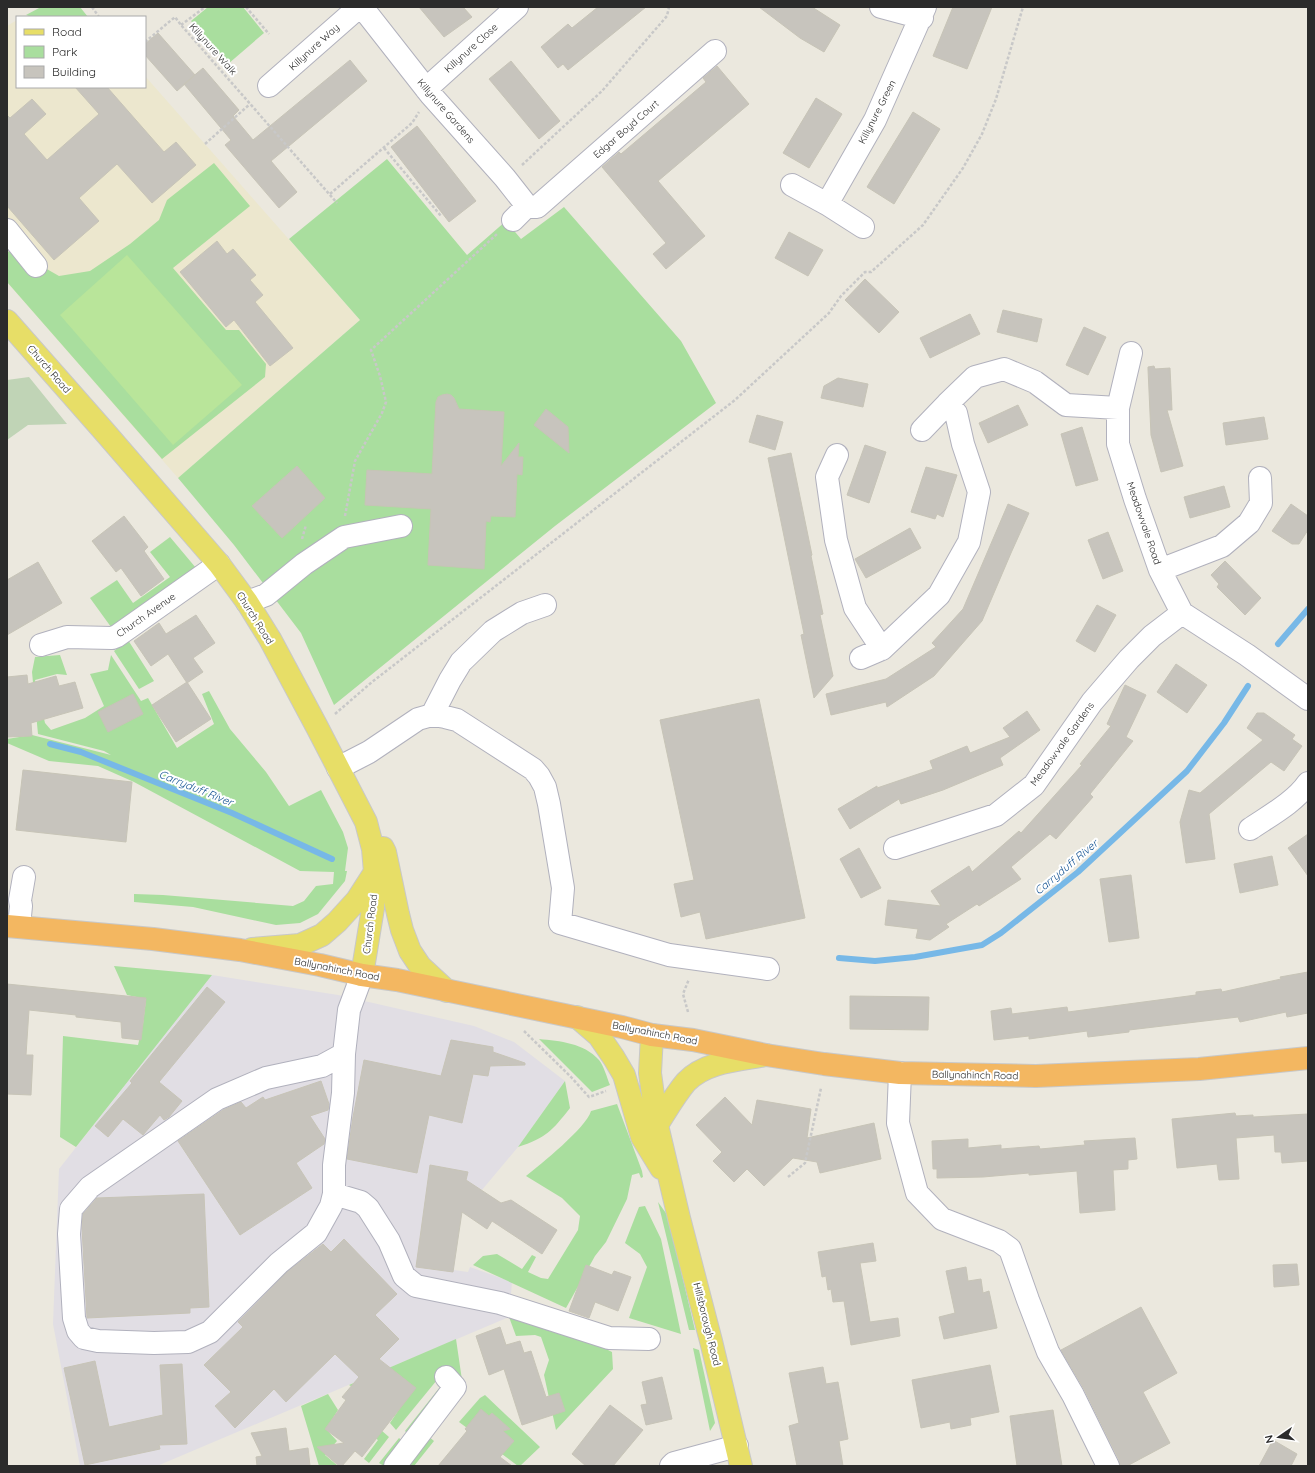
<svg xmlns="http://www.w3.org/2000/svg" width="1315" height="1473" viewBox="0 0 1315 1473" font-family="Quicksand,sans-serif">
  <rect width="100%" height="100%" fill="#ebe8de"/>
  <path fill="#e1dee4" d="M212,975L338,995L474,1026L514,1042L565,1081L518,1147L461,1215L454,1270L468,1272L470,1267L512,1282L509,1317L157,1466H80L53,1324L59,1169Z"/>
  <path fill="#ece7ce" d="M17,20V87H145V76L360,320L178,478L7,282V26Z"/>
  <path fill="#a9de9e" d="M41,7H80L88,17H32L26,15Z
    M208,7H243L264,33L228,64L191,21Z
    M387,159L467,255L506,221L521,239L564,207L681,341L716,403L555,526L334,705L301,633L234,545L178,478L360,320L289,239Z
    M214,163L250,206L173,268L226,330H239L266,364L265,377L162,459L7,282V251L31,260L59,276L90,271L130,244L159,220L167,200Z
    M170,537L196,568L111,627L90,598L117,580L133,603L170,577L150,552Z
    M128,640L154,681L139,689L114,651Z
    M60,655L67,675L57,674L35,680L45,723L51,730L85,718L104,706L90,674L108,670L111,655L141,701L148,698L177,748L214,724L202,694L209,691L230,729L266,772L289,806L321,790L343,832L348,848L345,871H347L345,881L318,914L300,923L276,925L193,907L134,902V894L163,895L293,906L304,901L316,886L333,884L334,872L300,871L134,782L98,766L49,761L7,743V739L32,735L111,755L104,751L38,734L32,672L35,657Z
    M114,966L212,975L76,1147L60,1137L63,1036L138,1045L143,1024L146,999L127,995Z
    M539,1039C560,1041 584,1043 599,1060C604,1066 607,1078 610,1085L592,1092Z
    M565,1081L570,1108C552,1131 546,1138 518,1147Z
    M617,1104L642,1171L643,1177L641,1178L639,1173L632,1175L627,1199L606,1242L595,1256L566,1308L473,1265L483,1256L497,1254L522,1269L532,1255L536,1257L528,1272L541,1278L548,1279L578,1230L580,1216L562,1198L526,1176C541,1164 586,1128 591,1111Z
    M658,1202L668,1216L695,1330H689Z
    M645,1206L661,1239L681,1334L629,1318L647,1267L640,1254L625,1243L639,1207Z
    M509,1317L598,1345L612,1352L613,1369L556,1430L544,1375L549,1360L541,1337L535,1335L516,1336Z
    M456,1339L462,1380L446,1369L396,1430L390,1423L414,1387L398,1374L385,1389L363,1393L349,1385Z
    M693,1348L699,1350L715,1423L710,1431Z
    M444,1382L448,1386L410,1436L405,1431Z
    M328,1394L338,1410L326,1429L337,1441L325,1455L338,1466H319L301,1406Z
    M485,1395L540,1447L520,1466H518L459,1422L480,1398Z
    M374,1424L389,1437L369,1463L364,1459L378,1440L368,1433Z
    M428,1436L434,1441L414,1466H404Z
    M399,1438L406,1444L389,1466H384L379,1463Z"/>
  <path fill="#c0d4b6" d="M29,377L67,424L28,425L7,440V380Z"/>
  <path fill="#b9e59a" d="M127,255L242,385L173,445L60,315Z"/>
  <g fill="none" stroke-linecap="round" stroke-linejoin="round">
    <path stroke="#77b8e7" stroke-width="6" d="M1278,644L1308,609
      M50,744L81,752L232,813L332,859
      M839,958L875,961L915,957L982,945L1001,933L1078,872L1187,771L1224,723L1248,686"/>
  </g>
  <path fill="#c7c4bd" stroke="#c7c4b7" d="M419,7H463L472,17L444,37Z
    M598,7H646L568,70L563,64L558,68L541,47L568,24L572,28Z
    M759,7H812L840,25L824,52L800,38Z
    M953,7H992L967,69L933,56Z
    M158,33L195,75L177,91L145,55V44Z
    M350,60L367,81L271,161L297,192L279,208L225,145L231,140L184,84L203,68L239,110L233,116L253,140Z
    M511,61L560,121L539,139L489,79Z
    M717,66L749,104L658,181L705,236L666,269L653,254L666,243L602,167L619,152L621,154L706,82L703,78Z
    M75,87H107L164,152L176,142L196,165L152,203L117,164L79,198L99,221L54,260L7,206V115L10,118L32,99L46,114L24,134L47,160L99,114Z
    M816,98L842,114L809,168L783,153Z
    M913,112L940,129L894,204L867,187Z
    M417,126L476,201L449,222L391,147Z
    M789,232L823,250L808,276L775,258Z
    M217,241L227,254L233,249L256,275L250,280L263,295L255,302L293,348L270,366L234,320L226,327L180,272Z
    M865,279L899,312L879,333L845,300Z
    M1003,310L1042,319L1037,342L997,332Z
    M970,314L980,334L930,358L920,338Z
    M1084,327L1106,337L1088,375L1066,365Z
    M1154,366L1155,369L1170,368L1172,410H1167L1183,466L1161,472L1151,435L1148,369V367Z
    M838,378L868,384L863,407L821,398L824,386Z
    M447,394L451,395L454,398L459,409L504,412L501,466L519,443L518,457H523L522,475L517,474L515,517L491,516L490,522L486,521L484,569L428,565L431,509L365,505L367,470L432,474L436,402L438,397L442,395Z
    M1018,405L1028,425L988,443L979,423Z
    M546,409L568,427L569,453L534,425Z
    M757,415L783,422L775,450L749,442Z
    M1264,417L1268,439L1226,445L1223,423Z
    M1082,427L1098,480L1076,486L1061,434Z
    M865,445L886,452L869,503L847,495Z
    M791,453L812,555L811,556L823,614L820,615L833,676L814,698L801,635L804,634L768,458Z
    M297,466L325,498L282,538L252,506Z
    M926,467L957,475L943,517L937,514L935,519L911,512Z
    M1224,486L1230,507L1190,518L1184,497Z
    M1008,504L1029,513L1011,553L982,621L934,676L887,707L886,702L831,715L826,694L886,679L936,647L932,643L963,609Z
    M1291,504L1308,516V530L1299,544H1292L1272,531Z
    M124,516L148,547L144,551L164,579L141,596L121,568L116,572L92,541Z
    M910,528L921,548L866,578L855,559Z
    M1108,532L1123,571L1103,579L1088,540Z
    M1225,561L1261,598L1245,615L1217,587L1219,584L1211,575Z
    M38,562L62,603L7,635V580Z
    M1097,605L1116,615L1095,652L1076,641Z
    M196,615L215,643L193,658L203,672L187,683L168,654L151,666L134,641L159,623L166,634Z
    M1176,664L1207,685L1187,713L1157,692Z
    M27,675L28,684L56,676L59,686L75,682L83,708L31,723L32,736L7,737V677Z
    M187,682L211,719L176,742L152,705Z
    M1125,685L1146,695L1126,737L1133,741L1090,794L1093,797L1056,839L1050,834L1011,867L1021,879L979,906L977,904L946,924L949,927L930,940L916,938L918,929L885,925L888,900L941,906L931,891L969,866L972,872L1019,831L1021,833L1082,765L1080,764L1111,726L1107,724Z
    M133,694L143,714L108,732L98,712Z
    M759,699L805,918L706,939L700,912L681,917L674,884L694,880L660,720Z
    M1027,711L1040,730L1000,758L1003,765L943,790L901,804L899,799L850,829L838,809L877,786V788L933,769L930,761L967,746L970,753L1010,737L1003,728Z
    M1257,713H1264L1295,735L1292,739L1302,746L1284,771L1271,762L1209,814L1215,859L1186,863L1180,822L1189,790L1200,793L1263,740L1247,728Z
    M23,770L132,782L126,842L16,830Z
    M1308,834V876L1288,848Z
    M859,848L881,888L861,898L840,859Z
    M1272,856L1278,885L1240,893L1234,864Z
    M1131,875L1139,938L1109,942L1100,879Z
    M1308,972V1013L1287,1017L1286,1012L1240,1022L1238,1017L1129,1030V1032L1088,1037L1087,1031L1029,1039V1036L994,1040L991,1011L1011,1008L1012,1014L1067,1007L1068,1012L1196,995V992L1221,989L1222,992L1281,979L1280,977Z
    M7,984L146,998L141,1040L122,1038L121,1022L76,1017V1015L29,1010L26,1055H33L31,1095L7,1094Z
    M207,987L225,1002L159,1082L182,1101L169,1117L164,1120L160,1115L143,1135L123,1119L108,1137L95,1126L132,1083L130,1081Z
    M850,996L929,997L928,1030L850,1029Z
    M451,1040L493,1047V1052L525,1063V1065L490,1066L488,1076L473,1074L462,1123L429,1115L417,1173L347,1159L353,1117L364,1060L441,1076Z
    M321,1081L329,1104L328,1110L310,1116L325,1139L324,1144L296,1163L312,1188L240,1235L178,1141L223,1110L241,1102L246,1108L263,1097L265,1100Z
    M725,1097L752,1125L757,1100L811,1109L807,1138L874,1123L881,1159L820,1173L817,1162L793,1158L764,1186L747,1169L734,1182L713,1161L722,1152L696,1125Z
    M1235,1113L1236,1116L1253,1115V1117L1308,1114V1161L1282,1163L1281,1152H1275L1274,1135L1236,1138L1239,1179L1219,1180L1217,1164L1177,1168L1172,1119Z
    M1135,1138L1137,1159L1128,1160V1169L1113,1170L1115,1210L1080,1213L1077,1171L1029,1175V1173L983,1177L937,1178V1169H933L932,1141L968,1139V1148L1001,1145V1149L1039,1146L1040,1149L1085,1145L1084,1141Z
    M430,1165L468,1172L466,1180L501,1203L511,1200L557,1230L542,1254L492,1221L487,1229L462,1212L453,1272L416,1267Z
    M204,1194L209,1307L190,1308V1313L87,1318L82,1228L83,1214L97,1198Z
    M344,1239L397,1294L375,1315L399,1339L379,1359L416,1388L362,1457L355,1451L342,1466H339L317,1447L344,1443L325,1429L346,1400L342,1397L359,1377L335,1354L286,1402L274,1389L235,1428L215,1406L231,1392L204,1365L243,1327L238,1322L287,1272L323,1244L331,1252Z
    M873,1243L876,1261L860,1263L870,1322L898,1318L900,1336L851,1345L844,1301L833,1302L831,1289L828,1290L826,1276L822,1277L818,1252Z
    M1297,1264L1299,1285L1274,1287L1273,1265Z
    M586,1265L612,1275L614,1271L631,1277L618,1311L595,1302L589,1318L569,1311Z
    M966,1267L968,1281L981,1279L983,1293L989,1291L997,1328L944,1339L939,1317L955,1313L946,1271Z
    M1141,1307L1177,1373L1143,1392L1170,1443L1127,1466H1120L1119,1460L1084,1389L1061,1350Z
    M500,1327L506,1345L520,1341L524,1353L531,1351L546,1397L559,1393L565,1411L522,1425L504,1369L489,1375L476,1336Z
    M95,1361L109,1427L163,1415L160,1365L182,1364L187,1444L159,1445L160,1449L85,1465L64,1368Z
    M990,1365L999,1412L970,1418L971,1425L951,1429L950,1422L921,1428L912,1380Z
    M823,1367L826,1384L838,1382L848,1439L839,1441L843,1466H797L789,1426L799,1423L789,1373Z
    M662,1377L672,1419L646,1425L641,1405L647,1404L642,1382Z
    M610,1405L643,1430L613,1466H586L572,1454Z
    M481,1409L489,1416L492,1413L510,1429L503,1431L514,1441L500,1457L512,1466H438L467,1431L465,1429Z
    M1053,1410L1062,1466H1017L1010,1416Z
    M286,1428L289,1451L308,1448L310,1466H257L256,1457L262,1456L251,1433Z
    M1273,1440L1297,1454L1291,1466H1259Z"/>
  <g fill="none" stroke-linecap="round" stroke-linejoin="round">
    <defs>
      <path id="minor" d="M362,7L431,95L505,178L527,206L537,207L715,51
        M881,7L922,18
        M269,86L359,7
        M426,89L517,7
        M792,185L827,204L863,227
        M827,204L875,120L925,7
        M513,220L527,206
        M7,230L36,266
        M1131,353L1118,408V444L1135,499L1160,570L1182,613L1247,655L1308,699
        M922,430L947,404
        M837,455L827,477L836,540L855,608L882,649
        M1160,570L1222,546L1249,523L1261,503L1260,478
        M247,602L266,595L304,564L344,537L401,526
        M41,645L67,637L112,638L117,636L219,564
        M861,658L882,649L939,595L969,542L979,492L963,444L956,413L947,404L975,377L1004,369L1035,382L1066,405L1118,408
        M432,715L450,680L461,662L493,631L522,613L545,605
        M338,768L369,752L418,719L432,715L445,717L457,720L533,769L539,776L545,787L549,804L563,888L560,923L669,955L768,969
        M1250,829C1269,816 1295,802 1308,783
        M895,848L996,815L1034,785L1092,702L1129,659L1152,636L1182,613
        M19,926L21,906L20,900L24,877
        M344,1054L322,1066L266,1078L217,1099L90,1187L71,1209L69,1234L74,1318L78,1331L84,1338L98,1341L154,1343L188,1342L210,1332L279,1263L316,1233L331,1206L334,1194V1165L343,1093L344,1054L349,1010L362,975
        M900,1073L898,1123L917,1193L942,1219L999,1241L1010,1249L1028,1300L1048,1352L1073,1395L1108,1466
        M334,1194L361,1202L368,1208L389,1241L404,1276L416,1286L500,1303L609,1338L649,1339
        M395,1466L455,1387L446,1377
        M671,1466L674,1463L737,1446"/>
      <path id="major" d="M7,321L103,430L219,564L247,602L270,639L317,727L366,822L373,849L375,872L373,908L362,975
        M383,848L385,852L398,914L402,930L410,951L420,966L447,991
        M252,949L300,945L322,935L337,922L357,900L375,872
        M577,1017L599,1036L614,1058L624,1075L642,1137L661,1168
        M652,1035L650,1073L657,1125L679,1218L711,1341L741,1466
        M657,1125C666,1111 675,1095 686,1082C706,1061 740,1060 766,1055"/>
      <path id="highway" d="M7,926L153,939L240,950L320,965L362,975L397,980L622,1027L652,1035L693,1040L766,1055L824,1064L900,1073L1036,1076L1199,1069L1308,1058"/>
    </defs>
    <use href="#minor" stroke="#b1b1bd" stroke-width="24"/>
    <use href="#major" stroke="#c8c8c8" stroke-width="24"/>
    <use href="#highway" stroke="#c8c8c8" stroke-width="24"/>
    <path stroke="#c8c8c8" stroke-width="2.5" stroke-dasharray="3 2" stroke-linecap="butt" d="M92,7L99,17
      M246,7L269,34
      M181,25L205,7
      M145,42L175,17L181,25L337,203
      M205,144L250,104
      M384,148L441,216
      M522,165L602,91L667,16L669,7
      M330,194L412,123L419,112
      M345,516L355,461L382,413L386,402L380,376L371,350L497,234
      M302,539L306,525
      M335,714L372,682L470,606L735,400L829,313L841,296L865,272H871L923,225L963,168L982,134L996,99L1023,7
      M688,1012L683,994L689,979
      M524,1031L571,1077L589,1097L606,1091
      M788,1177L805,1163L821,1088"/>
    <use href="#minor" stroke="#fff" stroke-width="22"/>
    <use href="#major" stroke="#e7de67" stroke-width="22"/>
    <use href="#highway" stroke="#f3b761" stroke-width="22"/>
  </g>
  <g text-anchor="middle" dominant-baseline="central" stroke-width="4" stroke-linejoin="round" paint-order="stroke">
    <g font-size="10" fill="#2b2b2b" stroke="#fff">
      <text transform="translate(314 47) rotate(-42)">Killynure Way</text>
      <text transform="translate(471 48) rotate(-42)">Killynure Close</text>
      <text transform="translate(213 49) rotate(48)">Killynure Walk</text>
      <text transform="translate(446 111) rotate(49)">Killynure Gardens</text>
      <text transform="translate(877 112) rotate(-63)">Killynure Green</text>
      <text transform="translate(626 129) rotate(-41)">Edgar Boyd Court</text>
      <text transform="translate(49 369) rotate(49)">Church Road</text>
      <text transform="translate(1144 523) rotate(71)">Meadowvale Road</text>
      <text transform="translate(146 615) rotate(-35)">Church Avenue</text>
      <text transform="translate(255 618) rotate(58)">Church Road</text>
      <text transform="translate(1062 744) rotate(-54)">Meadowvale Gardens</text>
      <text transform="translate(370 924) rotate(-83)">Church Road</text>
      <text transform="translate(337 969) rotate(11)">Ballynahinch Road</text>
      <text transform="translate(655 1033) rotate(11)">Ballynahinch Road</text>
      <text transform="translate(975 1075) rotate(1)">Ballynahinch Road</text>
      <text transform="translate(707 1324) rotate(76)">Hillsborough Road</text>
    </g>
    <g font-size="11" font-style="italic" fill="#165493" stroke="#fff">
      <text transform="translate(196 788) rotate(22)">Carryduff River</text>
      <text transform="translate(1066 867) rotate(-40)">Carryduff River</text>
    </g>
  </g>
  <rect width="1315" height="1473" fill="none" stroke="#2b2b2b" stroke-width="16"/>
  <rect x="16" y="16" width="130" height="72" fill="#ffffff" stroke="#aaaaaa"/>
  <rect x="24" y="29" width="20" height="6" fill="#e7de67" stroke="#aaaaaa"/>
  <text x="52" y="36" font-size="12" fill="#2b2b2b">Road</text>
  <rect x="24" y="46" width="20" height="12" fill="#a9de9e" stroke="#aaaaaa"/>
  <text x="52" y="56" font-size="12" fill="#2b2b2b">Park</text>
  <rect x="24" y="66" width="20" height="12" fill="#c7c4bd" stroke="#aaaaaa"/>
  <text x="52" y="76" font-size="12" fill="#2b2b2b">Building</text>
  <g transform="translate(1279 1437) rotate(257)" stroke="#ffffff" stroke-width="3" paint-order="stroke">
  <path d="M0-3L7 15L0 10L-7 15Z" fill="#2b2b2b"/>
  <text y="-6" font-size="11" font-weight="bold" text-anchor="middle" fill="#2b2b2b">N</text>
  </g>
</svg>
